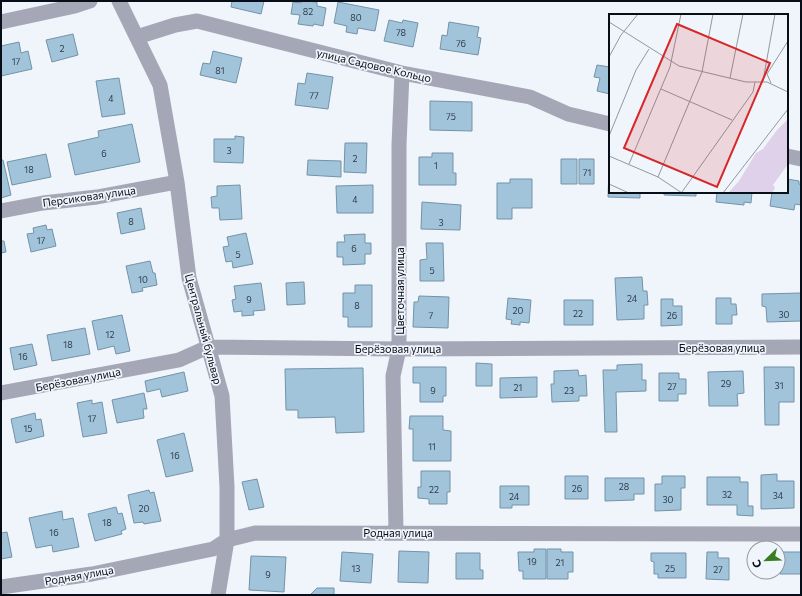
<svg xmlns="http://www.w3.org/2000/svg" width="802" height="596" viewBox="0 0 802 596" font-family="Commissioner,sans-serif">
  <rect width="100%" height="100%" fill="#f0f4fb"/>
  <path fill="#a2c4db" stroke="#7293a8" d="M232,1H264L261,14L231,7Z
    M302,1L317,2V6L326,8L323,26L314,24L313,26L298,24L300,15L291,14L293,2L301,3Z
    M338,2L379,10L375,31L358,28L357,34L346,32L347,26L334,23Z
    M389,20L402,23L403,20L418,23L413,47L384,41Z
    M449,22L479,27L477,37L481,38L478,55L440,49L442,35L447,36Z
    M73,34L78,55L52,62L46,40Z
    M19,42L21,53L28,51L32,69L1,76V46Z
    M213,51L242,58L236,83L200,75L203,63L210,64Z
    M597,65L610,67V94L597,91L600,78L594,77Z
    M307,73L333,77L328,109L295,105L298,83L305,84Z
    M119,78L125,114L102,117L96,81Z
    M430,101L472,102V131L430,130Z
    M132,124L140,162L75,175L68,144L99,137L98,131Z
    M235,136L244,137L243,163L214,162V139H235Z
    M345,143H367L366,173L344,172Z
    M432,153H453V173H456V185H419V157H432Z
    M46,154L51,177L12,185L7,162Z
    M561,159H577V184H561Z
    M579,159H594V184H579Z
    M1,160H3L11,195L1,198Z
    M308,160L341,161V177L307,175Z
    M609,170L610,192H640V198L608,197Z
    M510,179H532V208H512V219H497V183H510Z
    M787,179L799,181V184L801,185V205L795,204L794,210L770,206L772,192H787Z
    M240,185L242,219L220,220L219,208H212L211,197L217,196V186Z
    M373,185V213H337L336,186Z
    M664,192H696V196L664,195Z
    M717,192H752L751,203L744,202V205L716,202Z
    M422,202L461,205L460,230L421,229Z
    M141,208L145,229L121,234L117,213Z
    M46,225L47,230L52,229L56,246L31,252L27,234L34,233L33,228Z
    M246,233L253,264L233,268L232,261L226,262L223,247L229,246L227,237Z
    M365,234V243H371V254H365V264L343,265V257H337V242H345L344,235Z
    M1,241H4L6,252L1,253Z
    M426,243H443L444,281H420V260L427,259Z
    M150,261L153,273H155L157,285L142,288L143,291L132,293L126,266Z
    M642,277L643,291H647L648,305H644V319L617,320L615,278Z
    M304,282L305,304L287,305L286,283Z
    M261,283L265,310L253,311L254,315L242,316V311L234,312L232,300L236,299L234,286Z
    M355,285H372V327H348V317H343V293H355Z
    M801,293V321L767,322L766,307L762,306V294Z
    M419,296L449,297L448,328L413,327L414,302H418Z
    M508,298L531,300L529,323L520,322V325L511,324L512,320L506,319Z
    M716,298H731V304H736L737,315H732V324H716Z
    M661,299H673V306H682V325L661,326Z
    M564,300H593V325H564Z
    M122,315L130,351L116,354L114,346L98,350L92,321Z
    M85,328L90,354L52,361L47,335Z
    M32,344L37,365L14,370L10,348Z
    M476,363L492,364V386H476Z
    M642,364V380H646V391L616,392L617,432H605L603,370H617V365Z
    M413,367H446V396H443V402H420V383H413Z
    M764,367H794V402H779V425H765Z
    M363,368L364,432L336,433L335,417L298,418V410H286L285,369Z
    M578,370L579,376L586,375L587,396H579V401L552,402L551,384H554V371Z
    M743,371L744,393L737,394L738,406H709L708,372Z
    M184,372L188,391L162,397L160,389L147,392L145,381Z
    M659,373H679V379H686V394H678V401H659Z
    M537,377V397L500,398V378Z
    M144,393L147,409H143L144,418L117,423L112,400Z
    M92,400V404L102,402L107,433L83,437L77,403Z
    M35,413L36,420L41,419L44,436L16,443L11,419Z
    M410,416H443V430L451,431V461H413V429H409Z
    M184,433L193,471L166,477L157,440Z
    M421,471H450V492H447V504H429V499L418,498V487H421Z
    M777,474V481H794V508L761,509V475Z
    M565,476H588V499H565Z
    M662,476H685V488H681V510L655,511V484H662Z
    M707,477H740V482H748V506H753V516L737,515V505H707Z
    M605,478H644V494H634V500L605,501Z
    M257,479L264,507L249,510L242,482Z
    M500,486H529V505H512V508H500Z
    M149,490L150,493L154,492L161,521L144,524L143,522L134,523L128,495Z
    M116,507L118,514L122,513L126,529L121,531L122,534L95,541L88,514Z
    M62,511L63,520L73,518L79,547L53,552L52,545L36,548L29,518Z
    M7,532L12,557L1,559V533Z
    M767,545L768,548H758V546Z
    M534,549H546V579H523V571H519L518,552H534Z
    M547,549H561V552H573V572H568V579H547Z
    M399,551L429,552L428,583L398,582Z
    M342,552L373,554L371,583L340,581Z
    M707,552H718V558H729V580L706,579Z
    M778,552H801V574H780V563H778Z
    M456,553H480V570H483V579H456Z
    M651,553H686V578H658V574H654V562L651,561Z
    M251,556L286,557L284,592L249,590Z
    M317,588H334V595H310Z"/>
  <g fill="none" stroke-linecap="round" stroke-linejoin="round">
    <path stroke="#a6a7b6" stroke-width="15" d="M119,1L160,85L177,182L189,278L222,396L227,487V540L218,595
      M1,22L75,6L90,1
      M137,37L175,25L197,21L402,73L530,97L568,114L610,124
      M787,156L801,159
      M1,211L43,203L97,197L177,182
      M1,393L179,360L208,347L399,349L801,347
      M396,532L393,376L399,349V145L402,73
      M1,587L92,574L213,549L227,540L255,533L801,534"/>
  </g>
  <g text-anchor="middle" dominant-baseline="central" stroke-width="3.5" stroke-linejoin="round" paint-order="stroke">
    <g font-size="9" fill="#2e3c49">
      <text x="308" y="11">82</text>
      <text x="356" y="17">80</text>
      <text x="401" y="32">78</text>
      <text x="461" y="43">76</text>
      <text x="62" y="48">2</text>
      <text x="16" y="61">17</text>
      <text x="220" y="70">81</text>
      <text x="314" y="95">77</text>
      <text x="111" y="98">4</text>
      <text x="451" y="116">75</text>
      <text x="229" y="150">3</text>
      <text x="104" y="153">6</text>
      <text x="355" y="158">2</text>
      <text x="436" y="165">1</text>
      <text x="29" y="169">18</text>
      <text x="587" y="172">71</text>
      <text x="355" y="199">4</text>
      <text x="131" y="221">8</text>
      <text x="441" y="222">3</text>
      <text x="41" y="240">17</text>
      <text x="354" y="248">6</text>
      <text x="238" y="254">5</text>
      <text x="432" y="270">5</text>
      <text x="143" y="279">10</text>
      <text x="632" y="298">24</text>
      <text x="249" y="299">9</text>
      <text x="357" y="305">8</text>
      <text x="518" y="310">20</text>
      <text x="578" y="313">22</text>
      <text x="784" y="314">30</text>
      <text x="431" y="315">7</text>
      <text x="672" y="315">26</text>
      <text x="110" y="334">12</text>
      <text x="68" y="344">18</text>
      <text x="23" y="356">16</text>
      <text x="726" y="383">29</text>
      <text x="779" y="385">31</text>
      <text x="672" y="386">27</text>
      <text x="518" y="387">21</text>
      <text x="433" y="390">9</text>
      <text x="569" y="390">23</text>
      <text x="92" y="418">17</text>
      <text x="28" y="428">15</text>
      <text x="432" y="446">11</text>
      <text x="175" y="455">16</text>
      <text x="624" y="486">28</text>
      <text x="577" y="488">26</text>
      <text x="434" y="489">22</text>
      <text x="727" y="494">32</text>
      <text x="778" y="495">34</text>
      <text x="514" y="496">24</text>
      <text x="668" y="499">30</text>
      <text x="144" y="508">20</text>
      <text x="107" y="522">18</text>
      <text x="54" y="532">16</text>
      <text x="532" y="561">19</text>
      <text x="560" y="562">21</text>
      <text x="356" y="568">13</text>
      <text x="670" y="568">25</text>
      <text x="718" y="569">27</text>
      <text x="268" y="574">9</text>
    </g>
    <g font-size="11" fill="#080e18" stroke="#f0f4fb">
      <text transform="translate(374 65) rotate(13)">улица Садовое Кольцо</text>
      <text transform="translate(89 196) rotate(-8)">Персиковая улица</text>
      <text transform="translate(399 291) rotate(-90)">Цветочная улица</text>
      <text transform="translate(204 329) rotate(75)">Центральный бульвар</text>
      <text x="722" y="347">Берёзовая улица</text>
      <text x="398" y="348">Берёзовая улица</text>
      <text transform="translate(78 379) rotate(-11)">Берёзовая улица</text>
      <text x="398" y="532">Родная улица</text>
      <text transform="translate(79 575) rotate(-10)">Родная улица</text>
    </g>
  </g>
  <g transform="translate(609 14)">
    <rect width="179" height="179" fill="#f0f4fb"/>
    <path d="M179,105V150L164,171L166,174L163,179H119L130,167L147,139L154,135L168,116Z" fill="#ded1e9"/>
    <path fill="none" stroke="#9398a0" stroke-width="1" d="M0,8L70,52L137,68H158L179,78M0,43L12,21L29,0M121,64L134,0M154,67L166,0M162,69L158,60L179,27M52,75L123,106M0,122L27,56L40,35M0,142L49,163L73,179M20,150L61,53L72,0M49,163L93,58L104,0M0,170L20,179M73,178L144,78L146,68M114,179L179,95"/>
    <path fill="#d62828" fill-opacity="0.15" stroke="#d62828" stroke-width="2" d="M68,10L161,49L108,173L15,134Z"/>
    <rect width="179" height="179" fill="none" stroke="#080e18" stroke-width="2"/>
  </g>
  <rect width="802" height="596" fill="none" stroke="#080e18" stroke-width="4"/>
  <g transform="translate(766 560) rotate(247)"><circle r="19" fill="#f0f4fb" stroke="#9398a0"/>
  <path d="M0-3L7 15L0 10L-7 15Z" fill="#3a7e21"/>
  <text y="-6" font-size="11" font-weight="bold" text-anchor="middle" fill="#080e18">С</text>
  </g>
</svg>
